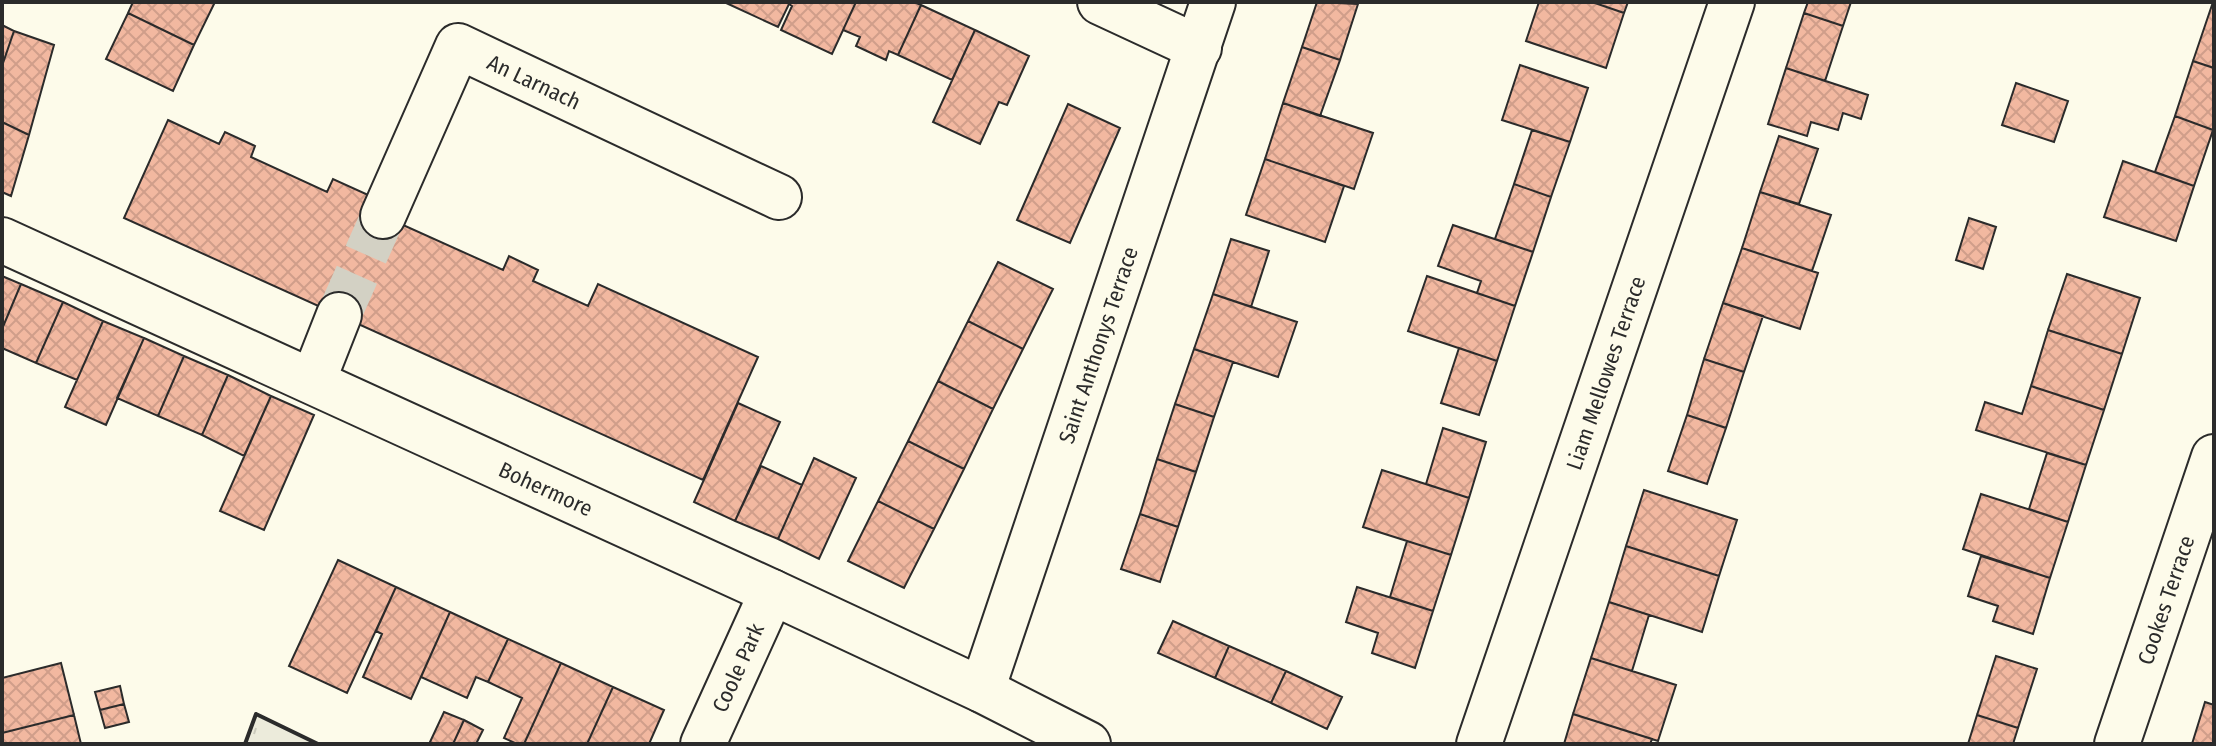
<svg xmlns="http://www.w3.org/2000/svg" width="2216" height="746" viewBox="0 0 2216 746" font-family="'Fira Sans Condensed',sans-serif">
  <defs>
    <pattern id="grass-tufts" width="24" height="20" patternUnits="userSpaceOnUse" patternTransform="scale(2)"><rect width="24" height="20" fill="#ecebdb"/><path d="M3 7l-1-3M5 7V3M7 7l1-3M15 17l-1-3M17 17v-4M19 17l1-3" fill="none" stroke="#cbcabc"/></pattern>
    <pattern id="building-cross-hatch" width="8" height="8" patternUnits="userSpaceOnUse" patternTransform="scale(2)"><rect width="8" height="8" fill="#f2b8a0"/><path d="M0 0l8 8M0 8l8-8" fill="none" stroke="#d09e8a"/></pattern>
  </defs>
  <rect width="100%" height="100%" fill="#fdfbea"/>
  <path fill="url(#grass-tufts)" stroke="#74746e" stroke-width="2" d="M256,714L318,744H245Z"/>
  <path fill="url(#building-cross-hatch)" stroke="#2b2b2b" stroke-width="2" d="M133,2H215L194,45L128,13Z
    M724,2H790L778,27Z
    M790,2H856L832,54L781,30L792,6L789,4Z
    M856,2H914L921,5L898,55L889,51L886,60L856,46L860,37L843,30Z
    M1317,2L1358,4L1340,60L1302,47Z
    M1539,2H1592L1624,13L1606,68L1526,41Z
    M1592,2H1628L1624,13Z
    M1808,2H1851L1843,26L1804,13Z
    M921,5L975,30L952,80L898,55Z
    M2212,5H2214V68L2193,61Z
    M128,13L194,45L173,91L106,59Z
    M1804,13L1843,26L1825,81L1786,68Z
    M2,25L14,31L2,66Z
    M975,30L1029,56L1007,105L999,102L980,144L933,122Z
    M14,31L54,45L29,135L2,122V66Z
    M1302,47L1340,60L1320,116L1283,103Z
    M2193,61L2214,68L2213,130L2175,116Z
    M1520,65L1588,88L1570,142L1502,120Z
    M1786,68L1868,95L1861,119L1843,113L1838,130L1811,122L1807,136L1768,124Z
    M2016,83L2068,101L2054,142L2002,125Z
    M1283,103L1373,133L1354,189L1265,159Z
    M1068,104L1120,128L1070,243L1017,220Z
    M2175,116L2213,130L2194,186L2155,172Z
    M168,120L219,144L225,132L255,146L251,157L327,192L333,179L377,199L383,216L503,270L509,256L538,270L533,281L588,306L598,284L758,357L703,480L124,218Z
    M2,122L29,135L11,196L2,192Z
    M1532,130L1570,142L1551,197L1514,184Z
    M1779,136L1818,149L1799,204L1760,192Z
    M1265,159L1344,186L1325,242L1246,215Z
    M2123,161L2194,186L2176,241L2104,217Z
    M1514,184L1551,197L1533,252L1495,239Z
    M1760,192L1831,215L1812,271L1742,248Z
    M1969,218L1996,227L1983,269L1956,260Z
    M1453,225L1533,252L1515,306L1477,293L1481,281L1438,266Z
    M1231,239L1269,251L1251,307L1213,294Z
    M1742,248L1818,273L1800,329L1723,303Z
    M998,262L1053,289L1023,349L968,321Z
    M2067,274L2140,298L2122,354L2048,330Z
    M2,276L21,284L2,329Z
    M1427,276L1515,306L1497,361L1408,331Z
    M21,284L63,302L36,363L2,348V329Z
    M1213,294L1297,322L1278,377L1194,349Z
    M63,302L103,321L77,380L36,363Z
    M1723,303L1763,316L1744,372L1704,359Z
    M103,321L144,338L106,425L65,407Z
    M968,321L1023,349L993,409L938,381Z
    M2048,330L2122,354L2104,410L2031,386Z
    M144,338L184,356L158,416L117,398Z
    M1459,348L1497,361L1479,415L1441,403Z
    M1194,349L1233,362L1214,417L1175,404Z
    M184,356L228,375L202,435L158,416Z
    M1704,359L1744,372L1726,428L1687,415Z
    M228,375L271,396L244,456L202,435Z
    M938,381L993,409L964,469L908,441Z
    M2031,386L2104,410L2086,465L1976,430L1985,402L2022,414Z
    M271,396L314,415L264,530L220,511Z
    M738,403L780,422L735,521L694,502Z
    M1175,404L1214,417L1196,472L1157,459Z
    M1687,415L1726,428L1707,484L1668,471Z
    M1443,428L1486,442L1469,498L1426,484Z
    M908,441L964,469L934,529L878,501Z
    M2047,453L2086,465L2068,522L2029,509Z
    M814,458L856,478L819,559L778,539Z
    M1157,459L1196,472L1178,527L1140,514Z
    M761,466L802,485L778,539L735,521Z
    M1382,470L1469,498L1451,555L1363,527Z
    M1644,490L1737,520L1719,576L1626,546Z
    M1981,494L2068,522L2050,578L1963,549Z
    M878,501L934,529L904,588L848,561Z
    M1140,514L1178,527L1160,582L1121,569Z
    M1407,541L1451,555L1433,611L1390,597Z
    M1626,546L1719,576L1702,632L1609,602Z
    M1981,556L2050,578L2033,634L1993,621L1998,606L1968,596Z
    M338,560L396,587L347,693L289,666Z
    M396,587L450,612L411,699L363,677L382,634L376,631Z
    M1357,587L1433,611L1415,668L1372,653L1378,633L1346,622Z
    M1609,602L1649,615L1632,671L1591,658Z
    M450,612L508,639L488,682L476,677L467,698L421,677Z
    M1173,621L1229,646L1215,678L1158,653Z
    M508,639L561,663L524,744H517L504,738L522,698L488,682Z
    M1229,646L1286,671L1271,703L1215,678Z
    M1996,656L2037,669L2018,728L1977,715Z
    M1591,658L1676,685L1658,741L1573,714Z
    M61,663L74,715L2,733V678Z
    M561,663L613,687L587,744H524Z
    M1286,671L1342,697L1327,729L1271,703Z
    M120,686L124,704L100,710L95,692Z
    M613,687L664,710L649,744H587Z
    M2205,702L2214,705V744H2192Z
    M124,704L129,722L105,728L100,710Z
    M444,712L464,720L453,744H435L430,742Z
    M1573,714L1652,739L1650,744H1564Z
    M74,715L81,744H2V733Z
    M1977,715L2018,728L2013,744H1968Z
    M464,720L483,730L476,744H453Z"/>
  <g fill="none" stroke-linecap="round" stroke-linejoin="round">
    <path stroke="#d3d1c4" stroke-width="44" stroke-dasharray="44 22" stroke-linecap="butt" d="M339,315L383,216"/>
    <defs>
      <g id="minor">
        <path d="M1100,2L1199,48"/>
        <path id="s1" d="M383,216L458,46L779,197"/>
        <path d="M313,381L339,315"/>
        <path id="s2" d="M982,690L1213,2"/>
        <path id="s3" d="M703,744L772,592"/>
        <path id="s4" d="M1479,744L1732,2"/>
        <path id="s5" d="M2117,744L2214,457"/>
      </g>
      <g id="major">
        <path id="s6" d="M2,240L772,592L982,690L1088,744"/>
      </g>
    </defs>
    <use href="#minor" stroke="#2b2b2b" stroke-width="48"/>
    <use href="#major" stroke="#2b2b2b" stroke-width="48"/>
    <use href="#minor" stroke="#fdfbea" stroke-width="44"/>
    <use href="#major" stroke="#fdfbea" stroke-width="44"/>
    <path stroke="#2b2b2b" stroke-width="4" d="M245,744L256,714L318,744"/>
  </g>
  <g text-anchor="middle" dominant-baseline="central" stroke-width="6" stroke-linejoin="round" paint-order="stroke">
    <g font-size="22" fill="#2b2b2b" stroke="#fdfbea">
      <text stroke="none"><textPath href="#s1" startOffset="270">An Larnach</textPath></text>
      <text stroke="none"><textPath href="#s2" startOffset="364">Saint Anthonys Terrace</textPath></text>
      <text stroke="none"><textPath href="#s4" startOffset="392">Liam Mellowes Terrace</textPath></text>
      <text stroke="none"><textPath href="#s6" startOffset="598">Bohermore</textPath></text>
      <text stroke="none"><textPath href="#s5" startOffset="152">Cookes Terrace</textPath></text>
      <text stroke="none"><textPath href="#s3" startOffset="84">Coole Park</textPath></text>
    </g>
  </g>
  <rect width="2216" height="746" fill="none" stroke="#2b2b2b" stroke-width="8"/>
</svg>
